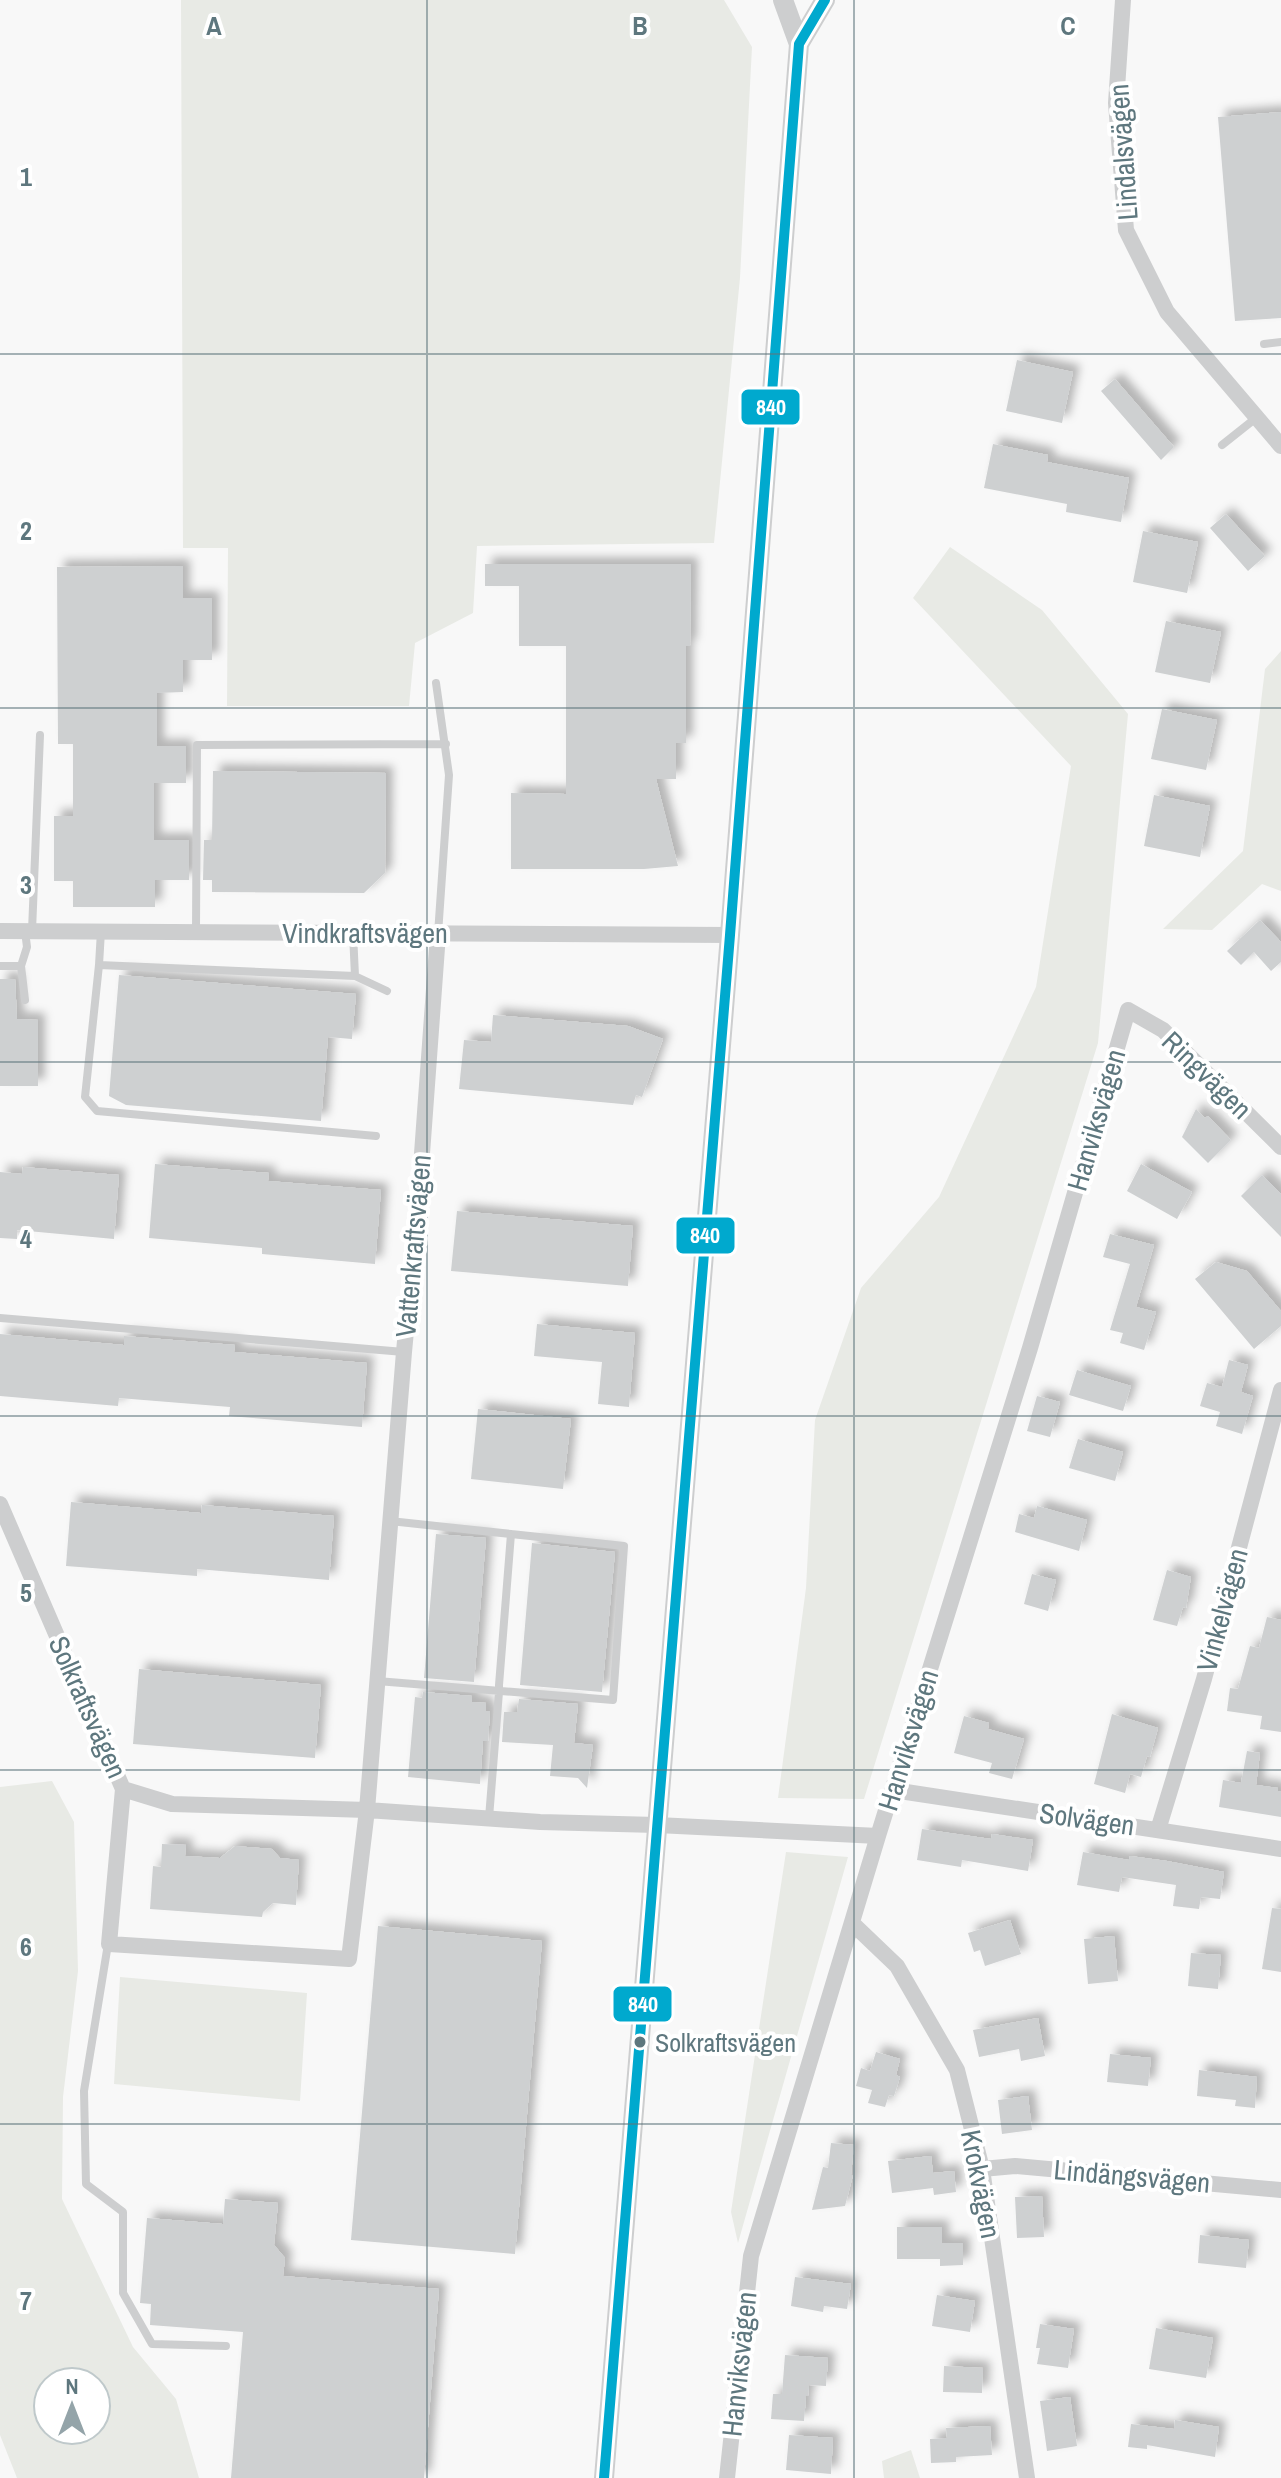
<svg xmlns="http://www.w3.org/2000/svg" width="1281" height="2478" viewBox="0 0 1281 2478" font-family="'Archivo Narrow',sans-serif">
  <defs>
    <filter id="shadow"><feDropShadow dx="7" dy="-7" stdDeviation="4" flood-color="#0004"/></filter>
  </defs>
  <rect width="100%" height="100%" fill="#f8f8f8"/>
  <path fill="#e8eae5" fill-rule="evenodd" d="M181,0H724L752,47L740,278L714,543L477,546L473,613L415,643L409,706H227L228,548H183Z
    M950,547L1042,610L1128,714L1098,1043L864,1799L778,1798L806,1588L815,1420L861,1288L939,1197L1036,987L1071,766L913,598Z
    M1281,651V891L1262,884L1212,930L1163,929L1243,851L1265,669Z
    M52,1781L74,1822L78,1971L63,2097L62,2199L133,2347L176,2399L199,2478H17L0,2435V1787ZM48,2382H96V2430H48Z
    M786,1852L848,1857L738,2243L731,2212Z
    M120,1977L307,1993L300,2101L114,2084Z
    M911,2450L920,2478H884L882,2461Z"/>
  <path fill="#ced0d1" filter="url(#shadow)" d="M1281,112V318L1235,321L1218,117Z
    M1017,360L1073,372L1062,423L1006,411Z
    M1115,379L1174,447L1161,460L1101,391Z
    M993,444L1048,455L1047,462L1129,478L1121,522L1066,512L1067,504L984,488Z
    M1226,514L1265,556L1248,571L1210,528Z
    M1143,531L1198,542L1187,593L1133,582Z
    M485,564H691L690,646H686V743H676V779H656L678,866L644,869H511V793L566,794V646H519V586H485Z
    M183,566V598H212V660H183V692L157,693V746H186V783H154V840H189V880H155V907H73V881H54V816H73V744H58L57,567Z
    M1166,621L1221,632L1210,683L1155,672Z
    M1162,709L1217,720L1206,770L1151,759Z
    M213,771L386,773L385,873L364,893L212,892V880H203L204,840H212Z
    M1154,795L1210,806L1200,857L1144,846Z
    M1260,920L1281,942V962L1271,971L1254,952L1241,965L1227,951Z
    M119,975L356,994L352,1039L328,1037L321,1121L126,1105L109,1096Z
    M0,979H15L17,1019L38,1020V1086H0Z
    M493,1015L628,1026L663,1039L642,1097L636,1095L633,1105L459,1089L464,1040L491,1042Z
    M1196,1109L1205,1118L1208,1116L1231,1140L1208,1163L1182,1137Z
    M155,1164L269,1173L268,1181L381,1190L375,1264L262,1254V1248L149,1238Z
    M1141,1164L1192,1192L1177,1219L1127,1191Z
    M23,1167L119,1175L114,1239L17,1230V1239L0,1238V1172L22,1174Z
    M1262,1175L1281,1194V1237L1241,1196Z
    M457,1211L633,1226L628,1286L451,1271Z
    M1110,1234L1154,1245L1136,1307L1156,1312L1144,1350L1120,1343L1123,1333L1110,1330L1130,1264L1103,1257Z
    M1216,1262L1247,1271L1281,1311V1326L1254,1349L1195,1279Z
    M537,1324L635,1333L629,1407L598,1404L602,1362L534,1356Z
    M0,1334L124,1345V1336L235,1345L234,1352L367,1363L362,1427L229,1416L230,1407L119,1398L118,1406L0,1396Z
    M1229,1360L1248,1365L1241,1392L1253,1396L1242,1434L1216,1426L1220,1412L1200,1406L1207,1383L1222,1387Z
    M1077,1370L1131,1386L1123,1411L1069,1395Z
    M1037,1396L1060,1402L1050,1437L1027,1431Z
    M478,1409L571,1419L563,1489L471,1479Z
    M1078,1439L1123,1452L1115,1481L1069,1468Z
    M71,1502L201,1513L202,1505L334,1516L329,1580L197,1569V1576L66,1566Z
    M1037,1506L1087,1520L1079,1551L1015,1532L1019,1514L1034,1518Z
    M436,1534L486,1538L474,1682L424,1678Z
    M532,1543L615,1552L602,1692L520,1685Z
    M1167,1570L1191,1577L1186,1608L1183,1607L1177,1626L1153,1620Z
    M1032,1574L1056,1580L1048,1611L1024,1604Z
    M1267,1617L1281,1620V1732L1260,1729L1262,1716L1227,1711L1230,1688L1238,1689L1250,1646L1259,1648Z
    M139,1669L321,1685L315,1758L133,1744Z
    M423,1692L472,1696V1702L486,1703V1711H490L488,1741H483L480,1784L408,1777L415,1697L422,1698Z
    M519,1699L578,1704L574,1743L593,1745L587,1788L578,1778L550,1776L553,1745L502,1742L504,1712H517Z
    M1112,1714L1158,1728L1150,1757L1147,1756L1141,1777L1130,1774L1125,1793L1094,1784Z
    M964,1716L989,1723L988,1729L1024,1739L1012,1779L989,1773L992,1763L954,1753Z
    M1247,1751L1260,1753L1256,1785L1278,1788V1791L1281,1792V1817L1219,1807L1223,1780L1241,1783Z
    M922,1829L991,1839L992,1834L1033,1840L1028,1871L962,1860L961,1867L917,1860Z
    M162,1844L186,1845L185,1856L220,1858L235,1846L272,1849L280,1858L299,1860L296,1905L273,1903L263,1912L262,1917L150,1909L153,1866L161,1867Z
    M1083,1852L1129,1860L1130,1856L1167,1861L1224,1872L1220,1899L1201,1897L1199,1909L1173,1906L1176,1885L1122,1877L1119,1892L1077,1885Z
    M1272,1908L1281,1909V1972L1262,1969Z
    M1010,1920L1021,1954L985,1966L980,1950L974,1952L968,1933Z
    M378,1926L542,1941L515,2254L351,2240Z
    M1114,1936L1118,1981L1088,1984L1084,1939Z
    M1191,1953L1221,1955L1218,1989L1188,1986Z
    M1038,2018L1045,2056L1021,2061L1019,2049L979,2057L973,2030Z
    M876,2052L900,2059L896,2075L900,2077L894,2096L889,2095L885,2107L868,2103L872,2090L856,2086L861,2068L870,2071Z
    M1110,2054L1151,2058L1148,2086L1107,2082Z
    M1199,2070L1257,2077L1255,2108L1235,2106L1236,2100L1197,2096Z
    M1028,2096L1032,2130L1002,2134L998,2100Z
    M831,2143L854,2145L851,2175H853L845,2206L812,2210L823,2167L828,2168Z
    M931,2156L933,2173L954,2171L956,2192L934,2195L933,2188L892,2193L888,2161Z
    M1042,2196L1044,2237L1017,2238L1015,2197Z
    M225,2199L278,2203L274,2245L285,2258L283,2276L439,2289L424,2478H231L243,2332L150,2325L151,2304L140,2303L147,2218L223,2224Z
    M897,2227H942V2243H963V2265L940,2266V2259H897Z
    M1200,2235L1249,2240L1246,2268L1198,2263Z
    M795,2277L851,2284L847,2309L824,2306L823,2312L791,2306Z
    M937,2295L975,2301L970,2332L932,2326Z
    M1040,2324L1074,2329L1068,2368L1037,2364L1040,2348H1036Z
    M1156,2328L1213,2338L1206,2378L1149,2369Z
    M785,2355L828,2358L826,2386L809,2385L808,2396H806L804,2421L771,2419L773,2394H782Z
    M944,2366L983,2368L982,2393L943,2392Z
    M1070,2397L1077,2446L1047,2451L1040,2401Z
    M1175,2420L1219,2427L1215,2457L1147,2445V2449L1128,2447L1131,2424L1174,2429Z
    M990,2426L992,2455L956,2457V2462L931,2463L930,2439L947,2438L946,2428Z
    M789,2435L833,2438L831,2474L786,2470Z"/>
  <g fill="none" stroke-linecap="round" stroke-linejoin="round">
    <path stroke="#cdcecf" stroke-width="8" d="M1264,344L1281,342
      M1222,445L1256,418
      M436,683L449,775L438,934
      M32,931L40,735
      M101,931L99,965L355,976L353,933
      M196,931L197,745L446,744
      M99,965L85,1097L97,1111L376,1136
      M0,966H21L27,947L25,931
      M21,966L25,1000
      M355,976L387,991
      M0,1318L404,1352
      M390,1521L511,1534
      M377,1681L613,1700L624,1546L511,1534L499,1685V1692L489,1818
      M108,1944L84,2091L86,2184L123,2212V2293L152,2344L226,2346"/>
    <path stroke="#cdcecf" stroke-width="16" d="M1123,0L1116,103L1126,230L1167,312L1281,446
      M0,931L730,935
      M0,1504L123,1789L172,1804L367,1810L540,1822L657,1825L878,1836
      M123,1789L109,1944L349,1959L367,1810L404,1352L420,1181L438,934
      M893,1790L1281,1849
      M1158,1830L1204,1679L1281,1390
      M852,1923L897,1966L957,2070L982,2169L1027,2478
      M982,2169L1015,2166L1281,2190
      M727,2478L751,2256L878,1836L1030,1348L1128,1010L1163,1030L1281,1147"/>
    <path stroke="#cdcecf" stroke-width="20" d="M799,44L825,0
      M604,2478L730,935L799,44L783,0"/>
    <defs>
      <path id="bus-1" d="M604,2478L730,935L799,44L825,0"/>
    </defs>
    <use href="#bus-1" stroke="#fff" stroke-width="16"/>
    <use href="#bus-1" stroke="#00a9ce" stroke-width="10"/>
  </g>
  <path fill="none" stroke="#5e777e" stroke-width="2" stroke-opacity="0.55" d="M427,0V2478M854,0V2478M0,354H1281M0,708H1281M0,1062H1281M0,1416H1281M0,1770H1281M0,2124H1281"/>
  <circle fill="#5e777e" stroke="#fff" stroke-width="3" cx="640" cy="2042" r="7"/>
  <g text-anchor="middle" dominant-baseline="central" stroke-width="8" stroke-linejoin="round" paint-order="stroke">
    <g font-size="26" fill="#5e777e" stroke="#fff" text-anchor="start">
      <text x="655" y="2042">Solkraftsvägen</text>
    </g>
    <g font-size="28" fill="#5e777e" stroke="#fff">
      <text transform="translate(1123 152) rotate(-94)">Lindalsvägen</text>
      <text x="365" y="933">Vindkraftsvägen</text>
      <text transform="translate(1207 1075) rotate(44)">Ringvägen</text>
      <text transform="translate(1096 1120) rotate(-74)">Hanviksvägen</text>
      <text transform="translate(413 1246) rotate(-85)">Vattenkraftsvägen</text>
      <text transform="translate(1222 1610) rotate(-75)">Vinkelvägen</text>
      <text transform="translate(88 1707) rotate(66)">Solkraftsvägen</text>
      <text transform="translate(908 1740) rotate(-73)">Hanviksvägen</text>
      <text transform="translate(1087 1819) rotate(8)">Solvägen</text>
      <text transform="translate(1132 2176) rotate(5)">Lindängsvägen</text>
      <text transform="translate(981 2184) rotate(79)">Krokvägen</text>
      <text transform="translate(739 2364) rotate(-84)">Hanviksvägen</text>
    </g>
  </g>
  <g font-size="26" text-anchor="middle" font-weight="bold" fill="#5e777e" stroke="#fff" stroke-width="8" stroke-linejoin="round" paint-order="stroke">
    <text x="214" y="35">A</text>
    <text x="640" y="35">B</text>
    <text x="1068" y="35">C</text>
    <text x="26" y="186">1</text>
    <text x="26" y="540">2</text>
    <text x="26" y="894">3</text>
    <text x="26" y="1248">4</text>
    <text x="26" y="1602">5</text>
    <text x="26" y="1956">6</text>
    <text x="26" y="2310">7</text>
  </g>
  <g stroke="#fff" stroke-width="3">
    <rect x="740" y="388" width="61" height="38" rx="8" fill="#00a9ce"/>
    <rect x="675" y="1216" width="61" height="39" rx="8" fill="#00a9ce"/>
    <rect x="612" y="1985" width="61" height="38" rx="8" fill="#00a9ce"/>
  </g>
  <g font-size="22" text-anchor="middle" font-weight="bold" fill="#fff">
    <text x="771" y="415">840</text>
    <text x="705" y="1243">840</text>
    <text x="643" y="2012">840</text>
  </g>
  <g transform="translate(72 2406)"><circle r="38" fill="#ffffff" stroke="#bfc9cb" stroke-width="2"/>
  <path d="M0-6L14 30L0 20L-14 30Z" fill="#94a4a9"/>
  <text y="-12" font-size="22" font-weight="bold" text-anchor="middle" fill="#5e777e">N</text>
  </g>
</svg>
